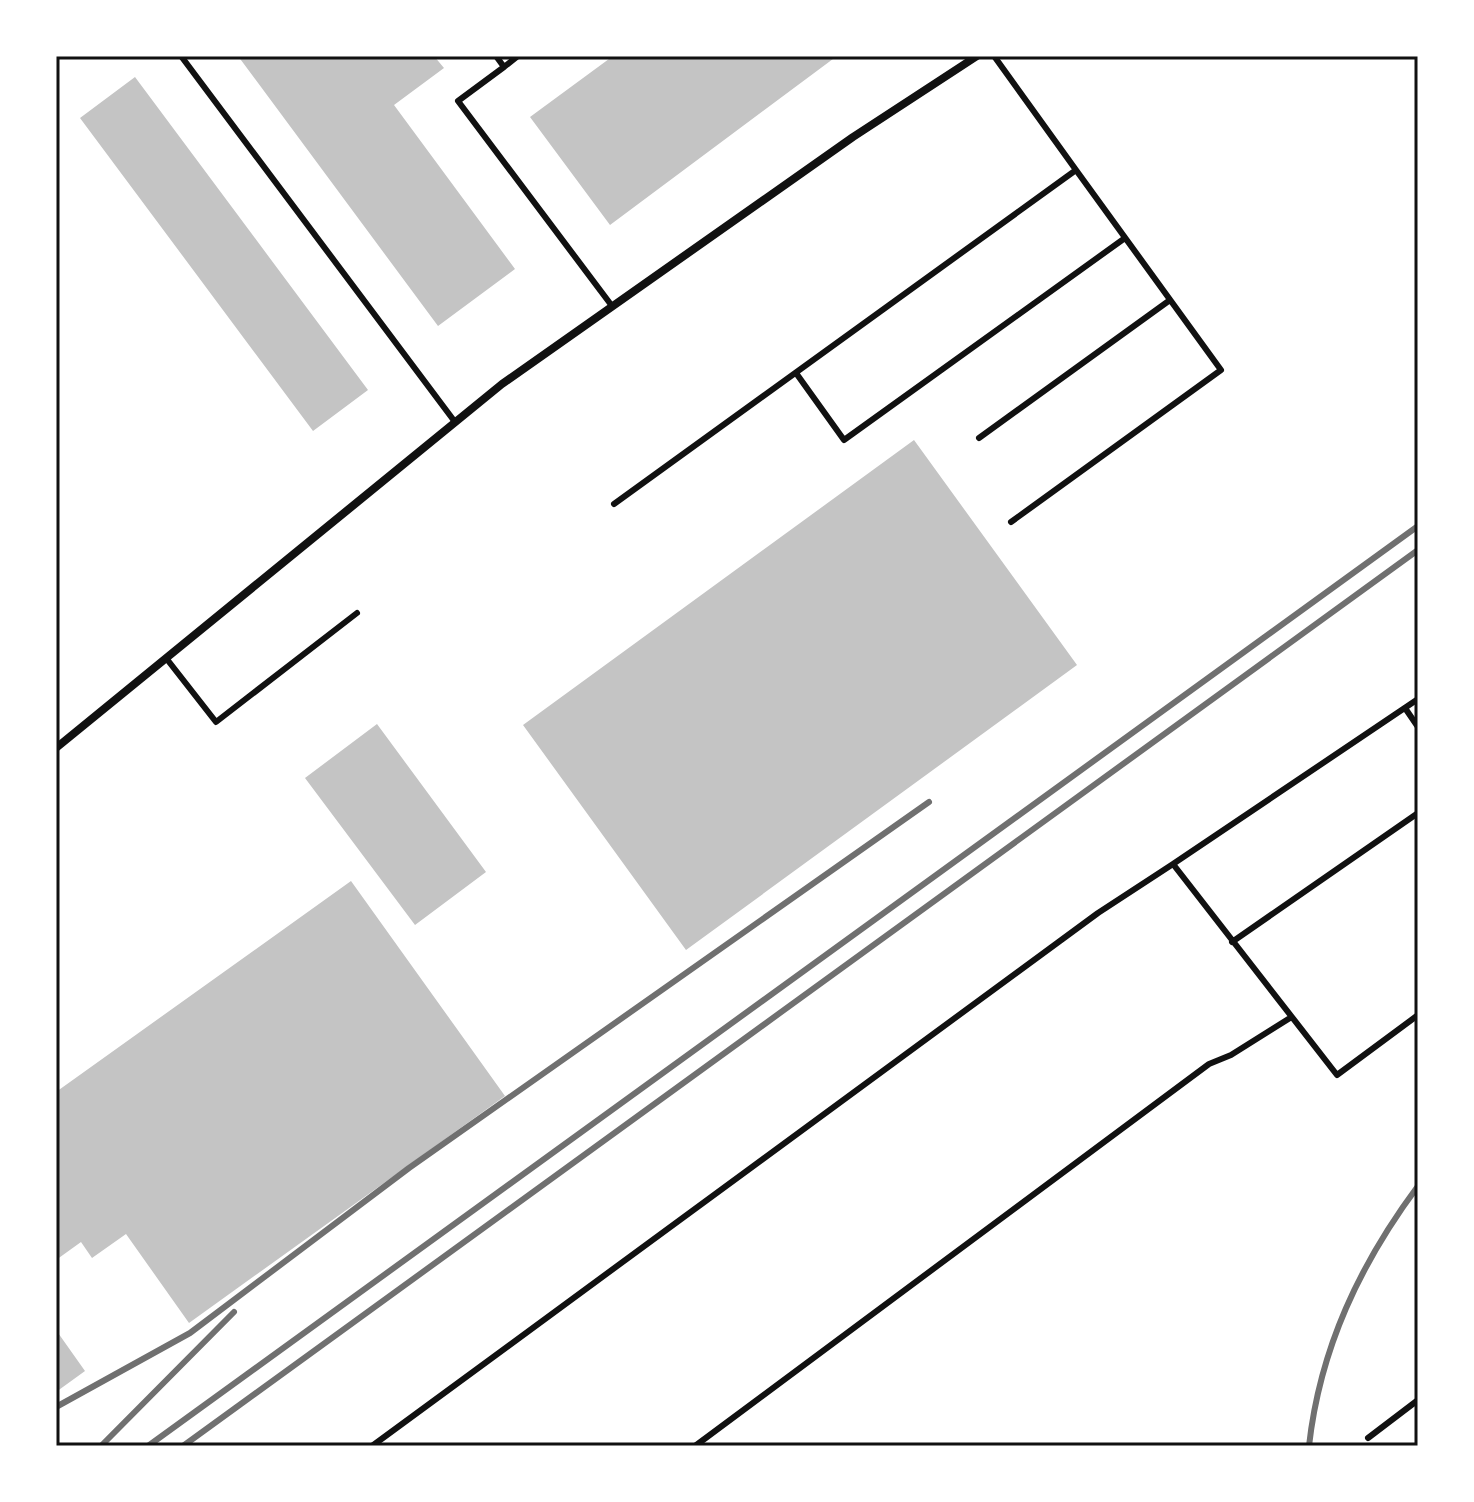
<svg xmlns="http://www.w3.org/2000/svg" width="1474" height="1502" viewBox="0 0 1474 1502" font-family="Commissioner,sans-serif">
  <rect width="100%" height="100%" fill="#fff"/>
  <path fill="#c4c4c4" d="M238,56H434L444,68L394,105L515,269L438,326Z
    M613,56H837L610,225L530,117Z
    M135,77L368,390L313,431L80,118Z
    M914,440L1077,665L686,950L523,725Z
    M377,724L486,872L415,925L305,778Z
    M351,881L505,1096L189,1323L126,1234L92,1258L81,1242L56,1260V1092Z
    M56,1330L85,1371L56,1392Z"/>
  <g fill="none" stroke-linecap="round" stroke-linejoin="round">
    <path stroke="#111" stroke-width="6" d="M181,56L455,422
      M496,56L504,67L458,101L612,306
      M504,67L518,56
      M796,373L844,440L1125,238
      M979,438L1170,300
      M614,504L1076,170L994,56
      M1011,522L1221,370L1076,170
      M166,658L216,722L357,613
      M1418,699L1173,864L1337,1075L1418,1015
      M1405,708L1418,727
      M1232,942L1418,813
      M1368,1438L1418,1400
      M372,1446L1098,913L1173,864
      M695,1446L1209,1064L1231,1055L1290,1018"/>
    <path stroke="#111" stroke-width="8" d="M56,748L502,384L853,137L977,56"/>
    <path stroke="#707070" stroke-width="6" d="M56,1407L190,1333L409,1168L929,802
      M101,1446L234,1312
      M148,1446L1418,526
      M183,1446L1418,550
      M1309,1446C1320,1348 1360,1264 1418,1186"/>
  </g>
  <rect width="1474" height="1502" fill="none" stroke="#ffffff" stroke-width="116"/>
  <rect x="58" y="58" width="1358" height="1386" fill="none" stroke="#111" stroke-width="3"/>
</svg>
